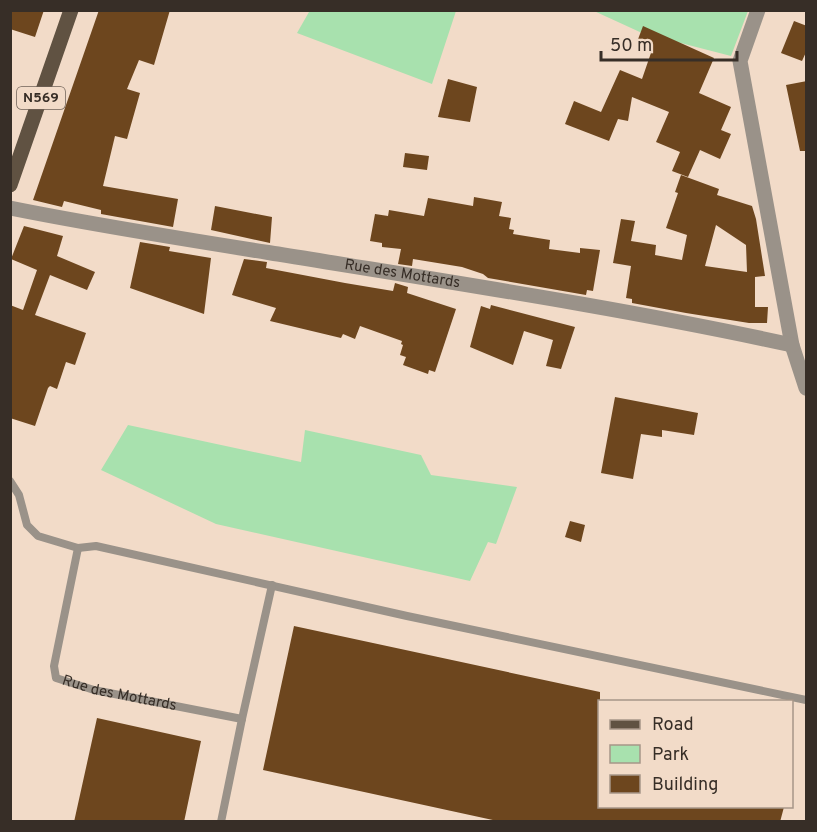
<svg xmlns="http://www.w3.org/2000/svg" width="817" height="832" viewBox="0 0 817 832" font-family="Overpass,sans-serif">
  <rect width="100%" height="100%" fill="#f2dbc8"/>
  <path fill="#a8e1ae" d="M306,11H456L432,84L297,33L309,12Z
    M594,11H748L731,56L642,33Z
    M128,425L301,462L305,430L421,455L431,475L517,487L496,544L488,542L470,581L216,524L101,470Z"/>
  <path fill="#6d461e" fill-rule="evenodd" d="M10,10H44L35,37L10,29Z
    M99,10H170L154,65L139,60L127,89L140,93L127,139L115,136L103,186L178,199L173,227L101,214V210L64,201L62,207L33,200Z
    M794,21L807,26V50L802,61L781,53Z
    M643,26L714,58L699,93L731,107L721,130L731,134L720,159L700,150L688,177L672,171L680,152L656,142L669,112L632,97L628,121L618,119L609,141L565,124L574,101L601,112L620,70L642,79L652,50L648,49L649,45L637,42Z
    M448,79L477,87L470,122L438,117Z
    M807,81V151H800L786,85Z
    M405,153L429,156L427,170L403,167Z
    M681,175L719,189L717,195L752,206L756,219L765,276L755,277V307H768L767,323H749L686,313L632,303V299L626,298L631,266L613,263L621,219L635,221L631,241L656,245L655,255L682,260L687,235L666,228L678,193L675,192ZM716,225L746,245L747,272L705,266Z
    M474,197L502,202L499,216L511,218L509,229L514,230L513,234L550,240L549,249L580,253V248L600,250L593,291L587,290L586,295L488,278L483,274L462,267L413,259L412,266L398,264L401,249L382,247V243L370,241L375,214L388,216L389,210L424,216L428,198L473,206Z
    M215,206L272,217L270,243L211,230Z
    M24,226L63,236L57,256L95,272L87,290L50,275L35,315L86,333L75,365L66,362L57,389L50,386L48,388L35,426L10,418V305L23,310L37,270L11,259Z
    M140,242L170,247L169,251L211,258L204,314L130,288Z
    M244,259L267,262L266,268L345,283L393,291L395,283L408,287L407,293L456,309L435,372L429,370L428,374L403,365L406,357L400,355L403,345L401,344L402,341L360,326L355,339L343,334L341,338L270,321L276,308L232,295Z
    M491,305L575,327L561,369L546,366L553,340L524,331L513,365L470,347L481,306L490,309Z
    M615,397L698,413L694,435L662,430V437L641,434L633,479L601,473Z
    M570,521L585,525L581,542L565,537Z
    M294,626L600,692V807H784L780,822H502L263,770Z
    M97,718L201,741L184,822H74Z"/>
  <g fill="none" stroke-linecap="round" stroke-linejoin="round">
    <g stroke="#9a9289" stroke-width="8">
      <path id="s1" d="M10,481L19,495L27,525L38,536L78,548L54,666L56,678L94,690L242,719L221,822"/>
      <path d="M78,548L96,546L407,616L806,700"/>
      <path d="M242,719L272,585"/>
    </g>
    <g stroke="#9a9289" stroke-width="15">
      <path d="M758,10L740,61L792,345L806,388"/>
      <path id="s2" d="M10,208C99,226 189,240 278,254C449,282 623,308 792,345"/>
    </g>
    <path stroke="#605242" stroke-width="15" d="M10,185L71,10"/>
  </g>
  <g text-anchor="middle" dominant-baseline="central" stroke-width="6" stroke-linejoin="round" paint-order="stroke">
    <rect fill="#f2dbc8" stroke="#6f6257" stroke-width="1.5" x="17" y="87" width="48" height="22" rx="4.5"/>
    <g font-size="14" font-weight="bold" fill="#372e27">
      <text x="41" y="98">N569</text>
    </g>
    <g font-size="15" fill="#372e27" stroke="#f2dbc8">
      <text stroke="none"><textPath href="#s2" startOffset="398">Rue des Mottards</textPath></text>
      <text stroke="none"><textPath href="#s1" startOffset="303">Rue des Mottards</textPath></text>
    </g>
  </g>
  <rect width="817" height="832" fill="none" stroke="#372e27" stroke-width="24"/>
  <rect x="598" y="700" width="195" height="108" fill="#f2dbc8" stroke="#a79688" stroke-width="1.5"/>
  <rect x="610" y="720" width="30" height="9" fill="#605242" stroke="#a79688" stroke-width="1.5"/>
  <text x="652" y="730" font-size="18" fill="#372e27">Road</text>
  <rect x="610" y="745" width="30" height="18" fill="#a8e1ae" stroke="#a79688" stroke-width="1.5"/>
  <text x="652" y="760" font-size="18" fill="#372e27">Park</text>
  <rect x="610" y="775" width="30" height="18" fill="#6d461e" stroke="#a79688" stroke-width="1.5"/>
  <text x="652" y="790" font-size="18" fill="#372e27">Building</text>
  <path d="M601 51v9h136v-9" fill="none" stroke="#372e27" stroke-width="3"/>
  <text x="610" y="51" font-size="18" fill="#372e27" stroke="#f2dbc8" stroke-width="4.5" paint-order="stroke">50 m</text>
</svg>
